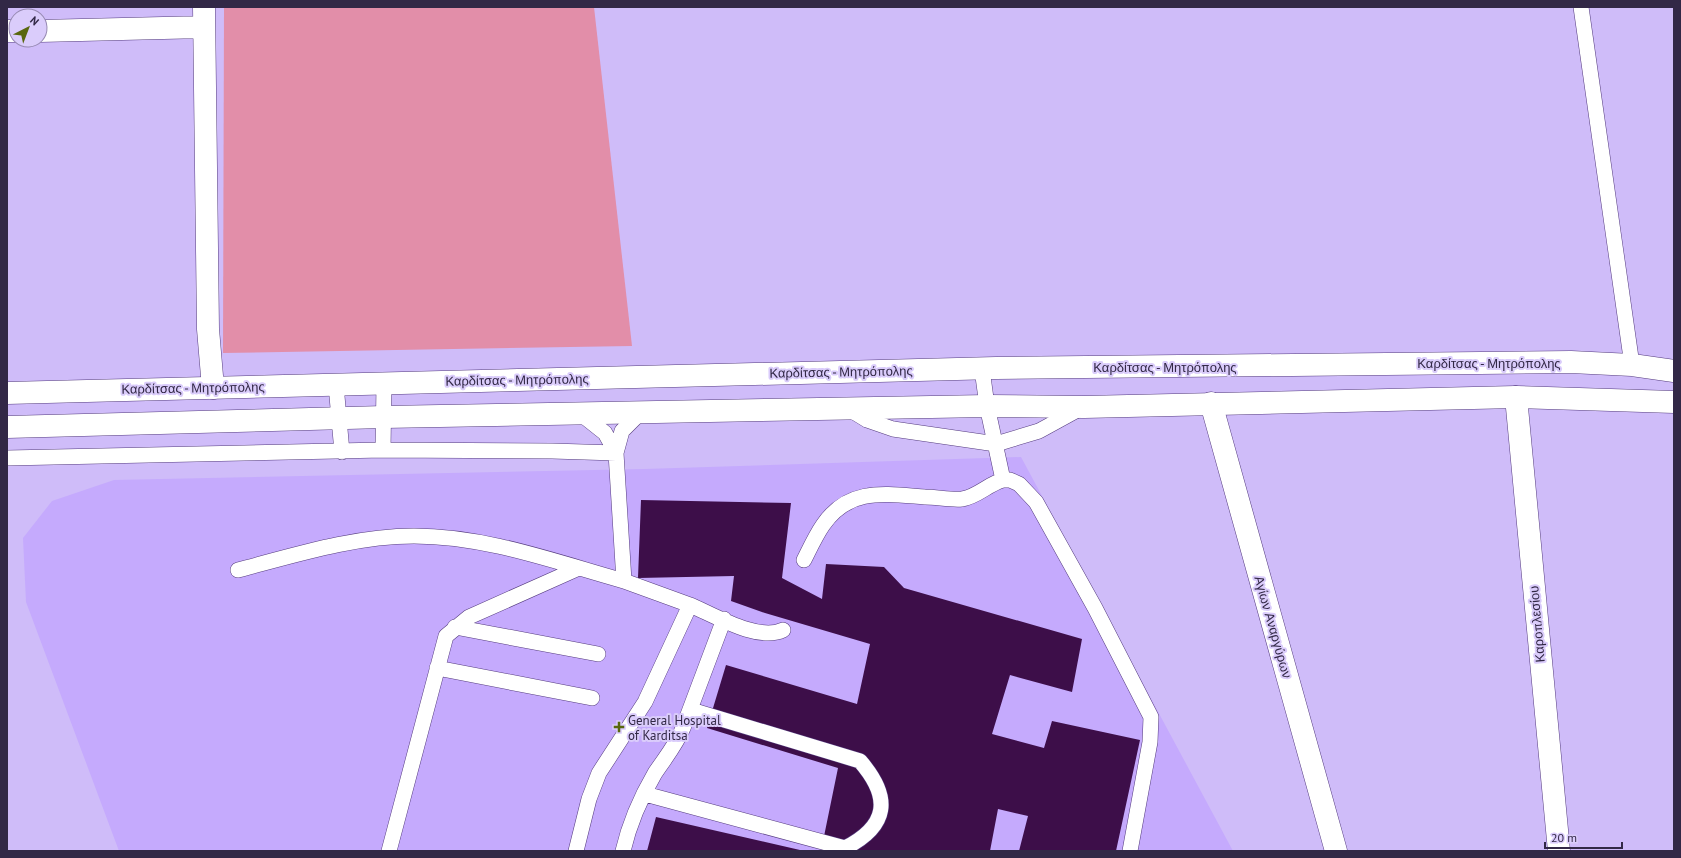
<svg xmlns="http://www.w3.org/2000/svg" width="1681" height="858" viewBox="0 0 1681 858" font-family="'PT Sans',sans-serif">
  <rect width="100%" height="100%" fill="#cfbcf9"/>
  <path fill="#c5aafd" d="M1021,457L1233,851H119L26,602L23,538L52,501L114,480L644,469Z"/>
  <path fill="#e28ea9" d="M224,7H594L632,346L223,353Z"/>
  <path fill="#3d0e49" d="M641,500L791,503L782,578L822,599L826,564L884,567L904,588L1082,639L1072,692L1010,675L992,734L1044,748L1052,721L1140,740L1116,851H1019L1028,816L998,809L990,851H821L838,768L707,728L726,665L857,704L870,644L765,613L731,601L734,576L638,578Z
    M656,817L800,850V851H647Z"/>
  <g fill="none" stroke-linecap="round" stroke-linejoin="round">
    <defs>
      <path id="service" d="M1581,7L1632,365
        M336,385L342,452
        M849,409L867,420L893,429L996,444L1039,431L1081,408
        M581,414L605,433L616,453
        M383,450L384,384
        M7,458L383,450L552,451L616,453
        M1003,480H1010L1019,484L1036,502L1095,608L1151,717L1150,742L1130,851
        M804,560C810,548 816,535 823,525C849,487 885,494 925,497C937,497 950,500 962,499C977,497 988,484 1003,480L987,406L982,369
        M238,570C295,555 355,536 414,536C486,536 556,562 624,581
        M690,605C714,615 758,642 783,630
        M455,627L598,654
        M437,668L592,698
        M645,794L845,848C888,826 892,798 860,761L691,710
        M389,851L446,636L469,617L579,568
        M576,851L589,799L599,773L645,702L690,605L624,581L616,453L622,431L641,412
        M623,851C629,825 641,797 655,773C665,758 676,745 683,728L724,619"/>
      <path id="minor" d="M204,7L208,329L213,388
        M7,31H16
        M40,31L204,27
        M1516,397L1559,851
        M1211,403L1336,851"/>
      <path id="secondary" d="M7,393L996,368L1571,362L1632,365L1674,371
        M7,427L384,417L987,406L1084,407L1516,397L1674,402"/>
    </defs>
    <use href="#service" stroke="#553c7f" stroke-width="16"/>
    <use href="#minor" stroke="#553c7f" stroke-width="23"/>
    <use href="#secondary" stroke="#553c7f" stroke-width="23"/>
    <use href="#service" stroke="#fff" stroke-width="15"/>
    <use href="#minor" stroke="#fff" stroke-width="22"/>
    <use href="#secondary" stroke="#fff" stroke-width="22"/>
  </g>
  <path fill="#59670e" stroke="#daccfb" stroke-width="1.5" d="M617 721h4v4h4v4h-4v4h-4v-4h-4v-4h4z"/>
  <g text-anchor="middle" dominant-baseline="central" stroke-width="4" stroke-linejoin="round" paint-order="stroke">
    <g font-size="13" fill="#322846" stroke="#daccfb">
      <text x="1489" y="363">Καρδίτσας - Μητρόπολης</text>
      <text x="1165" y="367">Καρδίτσας - Μητρόπολης</text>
      <text transform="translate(841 372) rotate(-1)">Καρδίτσας - Μητρόπολης</text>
      <text transform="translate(517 380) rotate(-1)">Καρδίτσας - Μητρόπολης</text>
      <text transform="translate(193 388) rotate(-1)">Καρδίτσας - Μητρόπολης</text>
      <text transform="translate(1537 624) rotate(-95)">Καροπλεσίου</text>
      <text transform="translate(1273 627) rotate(74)">Αγίων Αναργύρων</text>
    </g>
    <g font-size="13" fill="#322846" stroke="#daccfb" text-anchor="start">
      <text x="628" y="720">General Hospital<tspan x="628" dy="15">of Karditsa</tspan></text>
    </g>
  </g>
  <rect width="1681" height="858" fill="none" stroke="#322846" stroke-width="16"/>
  <g transform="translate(28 28) rotate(42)"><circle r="19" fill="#daccfb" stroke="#978ab3"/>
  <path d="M0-3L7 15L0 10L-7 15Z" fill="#59670e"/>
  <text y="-6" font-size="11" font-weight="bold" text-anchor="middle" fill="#322846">N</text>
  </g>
  <path d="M1545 842v6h77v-6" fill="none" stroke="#322846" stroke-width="2"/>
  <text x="1551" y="842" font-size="12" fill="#322846" stroke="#daccfb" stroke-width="3" paint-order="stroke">20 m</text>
</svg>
